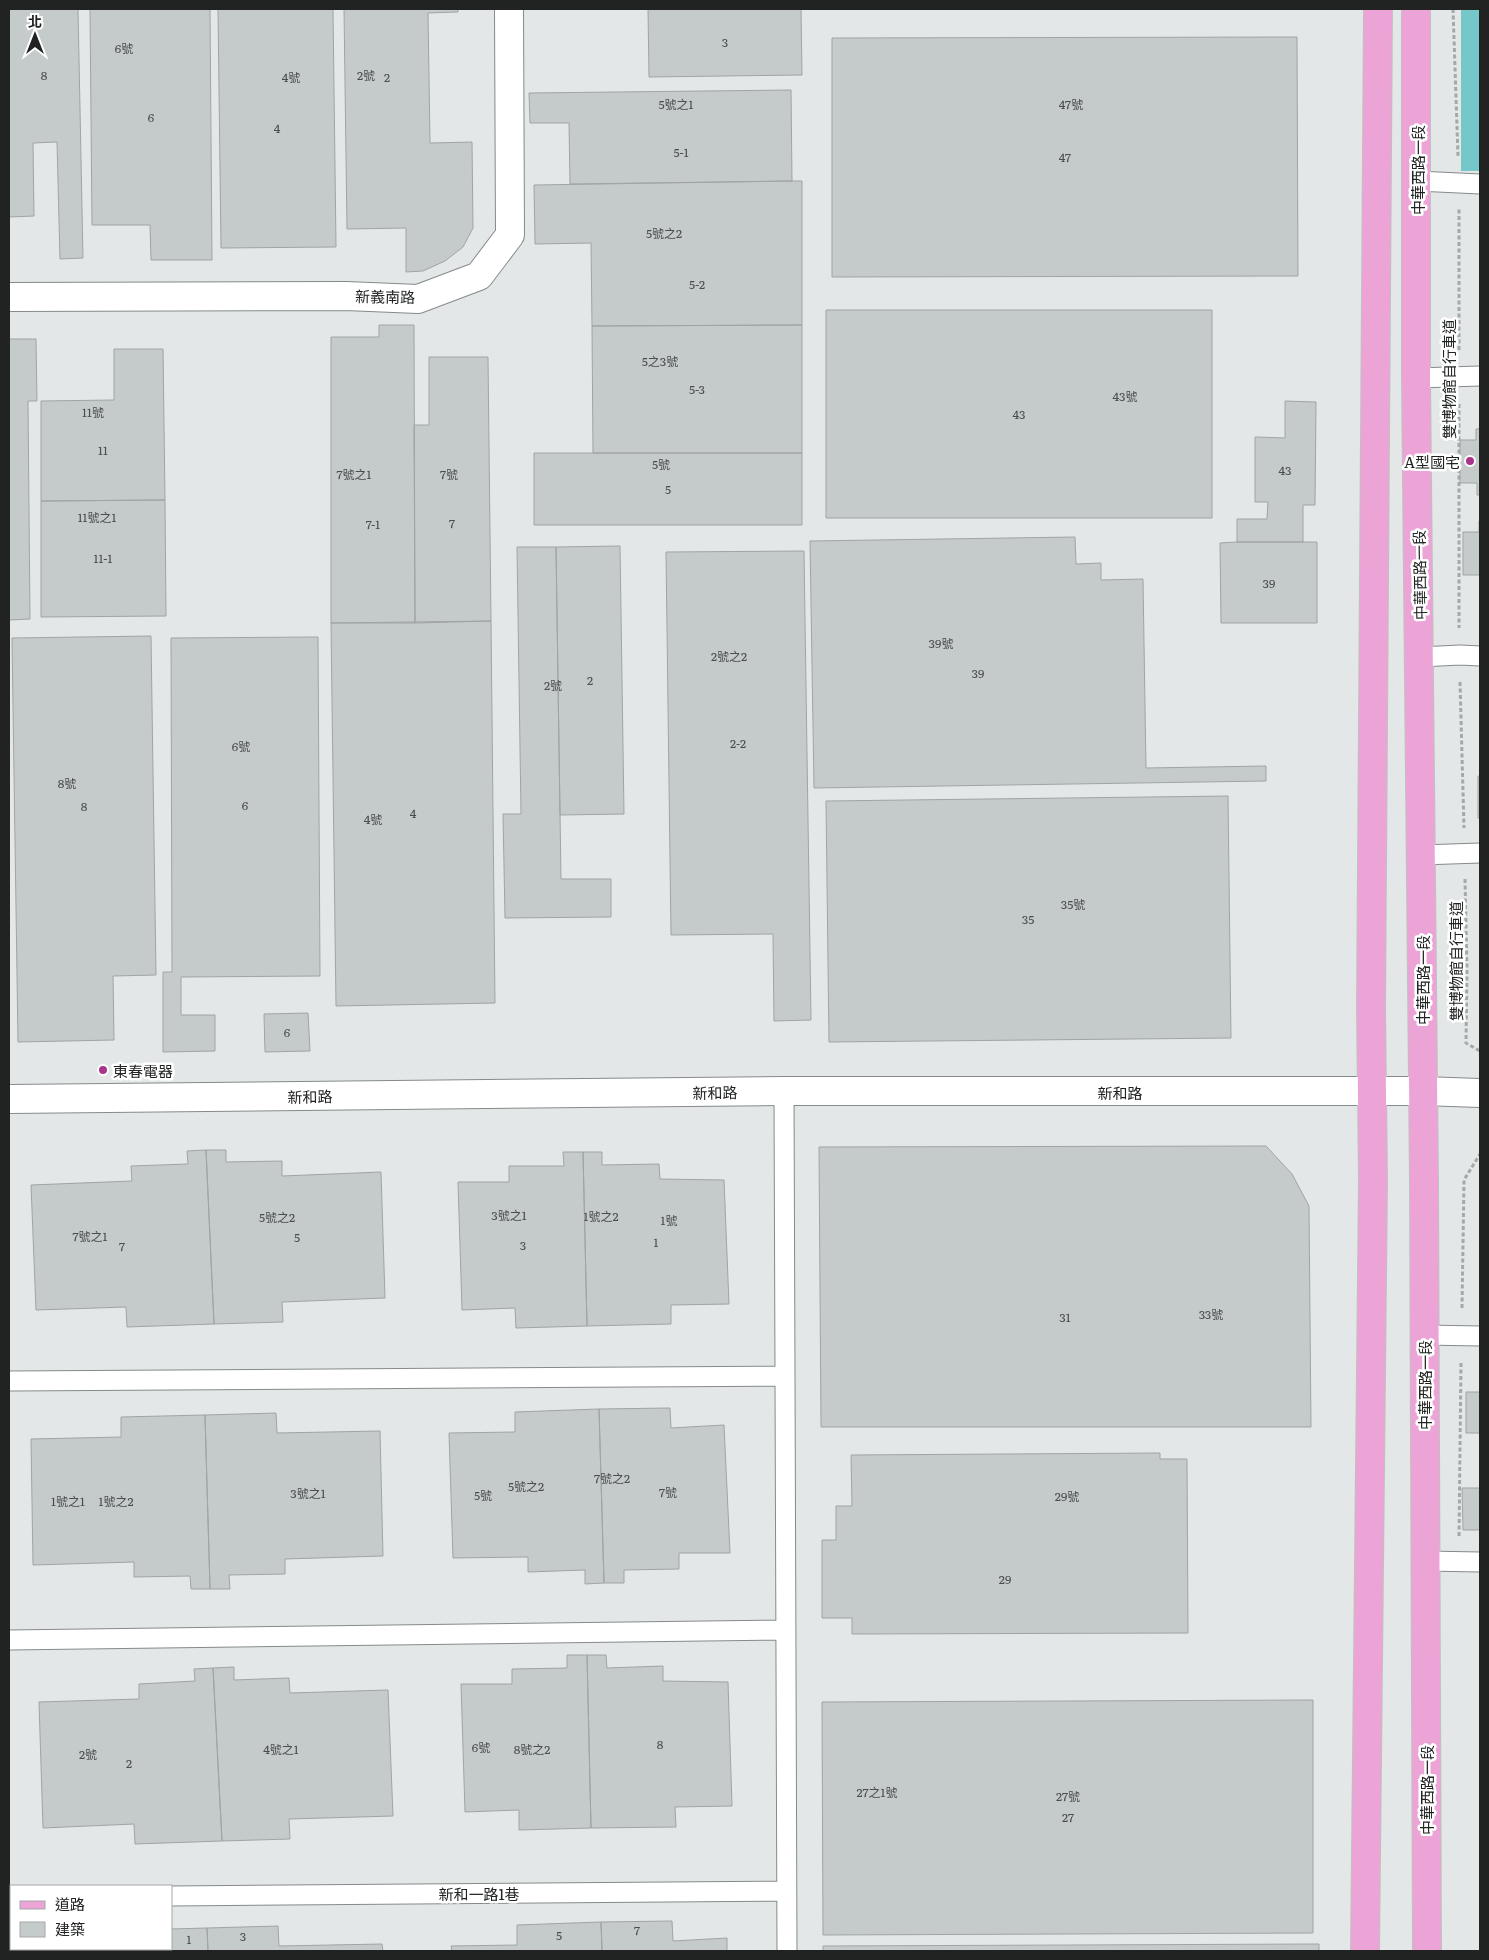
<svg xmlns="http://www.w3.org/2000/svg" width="1489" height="1960" viewBox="0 0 1489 1960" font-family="Literata,'Noto Sans TC',serif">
  <rect width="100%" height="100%" fill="#e3e7e7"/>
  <path fill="#76c7c9" d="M1461,9H1480V171H1461Z"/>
  <path fill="#c5caca" stroke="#a0a4a4" d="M9,9H78L83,258L60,259L57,142L33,143L34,216L9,217Z
    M90,9H210L212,260H151L150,225H92Z
    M218,9H333L336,247L221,248Z
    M344,9H458V12L428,13L430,143L472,142L473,228L463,247L445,261L423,271L406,272V228L347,229Z
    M648,9H801L802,75L649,77Z
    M1297,37L1298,276L832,277V38Z
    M791,90L792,181L570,184L569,123H530L529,93Z
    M792,181H802V325L592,326L591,243L535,244L534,185Z
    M826,310H1212V518H826Z
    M379,325H414L415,623H331V337H379Z
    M802,325V453H593L592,326Z
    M9,339H36L37,401H28L30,619L9,620Z
    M114,349H163L165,500L41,501V401L114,400Z
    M429,357H488L491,621L415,623L414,425H429Z
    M1285,401L1316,402L1315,505H1303V542H1237V519H1267L1268,502H1255V437L1285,438Z
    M1476,429H1480V495H1477V483H1460V440H1476Z
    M534,453H802V525H534Z
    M165,500L166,616L41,617V501Z
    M1479,521H1480V588V575H1463V532H1479Z
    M1075,537L1076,564L1101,563V580L1143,579L1146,768L1266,766V781L814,788L810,541Z
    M1237,542H1317V623H1221L1220,543Z
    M620,546L624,814L560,815L556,547Z
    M517,547H556L561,879H611V917L505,918L503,814H521Z
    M804,551L811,1020L774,1021L773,934L671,935L666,552Z
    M491,621L495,1003L336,1006L331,623Z
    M151,636L156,975L113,976L114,1040L18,1042L12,638Z
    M318,637L320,976L181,977V1015H215V1051L163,1052V972H172L171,638Z
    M1478,776H1480V818H1478Z
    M1228,796L1231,1038L829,1042L826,801Z
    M308,1013L310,1051L265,1052L264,1014Z
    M1266,1146L1292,1174L1309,1206L1311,1427H821L819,1147Z
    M206,1150H226V1162L282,1161V1176L381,1172L385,1298L282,1302L283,1322L214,1324Z
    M206,1150L214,1324L127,1327L126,1307L36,1310L31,1185L132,1181L131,1166L188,1164L187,1151Z
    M563,1152H583L587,1326L516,1328L515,1308L462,1310L458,1182H509V1166H564Z
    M583,1152H602V1165L659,1164L660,1179L724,1180L729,1304L671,1305V1324L587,1326Z
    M1466,1392H1480V1433H1466Z
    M670,1408L671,1428L724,1425L730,1553H679V1569L624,1570V1583H604L599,1409Z
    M599,1409L604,1583L585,1584V1570L528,1572V1557L453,1558L449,1433L515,1432V1412Z
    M276,1413L277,1433L380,1431L383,1556L285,1559V1574L229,1575L230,1589H210L205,1415Z
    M205,1415L210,1589H191L190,1576L134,1577V1562L33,1565L31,1439L121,1437V1417Z
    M1160,1453V1459H1187L1188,1633L852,1634V1618H822V1540H836V1506H852L851,1455Z
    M1462,1488H1480V1541V1530H1463Z
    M567,1655H587L591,1828L519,1830V1810L465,1812L461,1684H512V1669L567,1668Z
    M587,1655H606L607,1668L663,1666V1681L728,1682L732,1806L675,1807L676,1827L591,1828Z
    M234,1667V1680L289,1678L290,1693L388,1690L393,1816L289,1819L290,1839L222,1841L213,1668Z
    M213,1668L222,1841L135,1844L134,1824L43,1828L39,1702L139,1699V1684L195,1681L194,1669Z
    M1313,1700V1933L823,1935L822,1702Z
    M672,1921L673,1941L727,1938V1951H602L601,1922Z
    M601,1922L602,1951H452L451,1946L517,1945V1925Z
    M278,1926L279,1946L382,1944L383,1951H208L207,1928Z
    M207,1928L208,1951H57L171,1949V1929Z
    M1319,1944V1951H823V1946Z"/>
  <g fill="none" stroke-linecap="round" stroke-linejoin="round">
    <defs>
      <path id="service" d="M1417,181L1480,184
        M1416,378L1480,376
        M1420,657L1460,655L1480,656
        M1421,855L1480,853
        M784,1091L787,1951
        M1424,1335L1480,1336
        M9,1381L785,1376
        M1425,1561L1480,1562
        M9,1640L785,1630
        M171,1896L786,1891
        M9,1897H11"/>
      <path id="minor" d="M9,297L346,296L418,299L479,276L510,235L509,9
        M9,1099L784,1091H1422L1480,1093"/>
      <path id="primary" d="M1416,9V378L1424,1180L1427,1951
        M1365,1951L1373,1180L1371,1009L1378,9"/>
    </defs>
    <use href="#service" stroke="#858a8a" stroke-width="21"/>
    <use href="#minor" stroke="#858a8a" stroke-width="30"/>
    <use href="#primary" stroke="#c1c1c1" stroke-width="30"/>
    <path stroke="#a4a8a8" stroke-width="3" stroke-dasharray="4 2.5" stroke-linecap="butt" d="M1453,9L1458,156
      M1459,350V209
      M1459,404V628
      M1460,682L1464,828
      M1465,879L1467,970L1466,1043L1480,1051
      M1462,1308L1464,1180L1480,1154
      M1459,1536L1461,1362"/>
    <use href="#service" stroke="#fff" stroke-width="19"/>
    <use href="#minor" stroke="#fff" stroke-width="28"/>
    <use href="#primary" stroke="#eca4d7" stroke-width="28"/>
  </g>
  <g fill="#aa348c" stroke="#fff" stroke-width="2">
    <circle cx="1470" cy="461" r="5"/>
    <circle cx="103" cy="1070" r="5"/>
  </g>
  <g text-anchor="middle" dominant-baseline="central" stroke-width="5" stroke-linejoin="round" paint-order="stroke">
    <g font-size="12" fill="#4a4d4d">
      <text x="725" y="42">3</text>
      <text x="124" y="48">6號</text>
      <text x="44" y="75">8</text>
      <text x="366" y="75">2號</text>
      <text x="291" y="77">4號</text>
      <text x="387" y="77">2</text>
      <text x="676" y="104">5號之1</text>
      <text x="1071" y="104">47號</text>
      <text x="151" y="117">6</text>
      <text x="277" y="128">4</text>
      <text x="681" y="152">5-1</text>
      <text x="1065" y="157">47</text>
      <text x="664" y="233">5號之2</text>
      <text x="697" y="284">5-2</text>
      <text x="660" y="361">5之3號</text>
      <text x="697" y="389">5-3</text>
      <text x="1125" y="396">43號</text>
      <text x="93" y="412">11號</text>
      <text x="1019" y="414">43</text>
      <text x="103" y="450">11</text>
      <text x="661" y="464">5號</text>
      <text x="1285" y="470">43</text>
      <text x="354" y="474">7號之1</text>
      <text x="449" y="474">7號</text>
      <text x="668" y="489">5</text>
      <text x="97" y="517">11號之1</text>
      <text x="452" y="523">7</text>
      <text x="373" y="524">7-1</text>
      <text x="103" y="558">11-1</text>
      <text x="1269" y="583">39</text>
      <text x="941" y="643">39號</text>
      <text x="729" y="656">2號之2</text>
      <text x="978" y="673">39</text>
      <text x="590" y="680">2</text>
      <text x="553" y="685">2號</text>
      <text x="738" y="743">2-2</text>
      <text x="241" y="746">6號</text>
      <text x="67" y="783">8號</text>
      <text x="245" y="805">6</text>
      <text x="84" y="806">8</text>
      <text x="413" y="813">4</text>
      <text x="373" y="819">4號</text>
      <text x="1073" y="904">35號</text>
      <text x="1028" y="919">35</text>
      <text x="287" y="1032">6</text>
      <text x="509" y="1215">3號之1</text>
      <text x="601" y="1216">1號之2</text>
      <text x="277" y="1217">5號之2</text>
      <text x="669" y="1220">1號</text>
      <text x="90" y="1236">7號之1</text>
      <text x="297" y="1237">5</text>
      <text x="656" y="1242">1</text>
      <text x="523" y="1245">3</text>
      <text x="122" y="1246">7</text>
      <text x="1211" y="1314">33號</text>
      <text x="1065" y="1317">31</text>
      <text x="612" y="1478">7號之2</text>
      <text x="526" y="1486">5號之2</text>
      <text x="668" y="1492">7號</text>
      <text x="308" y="1493">3號之1</text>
      <text x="483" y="1495">5號</text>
      <text x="1067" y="1496">29號</text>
      <text x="68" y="1501">1號之1</text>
      <text x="116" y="1501">1號之2</text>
      <text x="1005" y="1579">29</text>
      <text x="660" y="1744">8</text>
      <text x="481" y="1747">6號</text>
      <text x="281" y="1749">4號之1</text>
      <text x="532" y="1749">8號之2</text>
      <text x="88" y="1754">2號</text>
      <text x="129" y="1763">2</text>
      <text x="877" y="1792">27之1號</text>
      <text x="1068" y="1796">27號</text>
      <text x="1068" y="1817">27</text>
      <text x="637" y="1930">7</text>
      <text x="559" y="1935">5</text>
      <text x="243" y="1936">3</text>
      <text x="189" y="1939">1</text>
    </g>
    <g font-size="15" fill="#212323" stroke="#fff">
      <text transform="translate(1417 170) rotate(-90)">中華西路一段</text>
      <text transform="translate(385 296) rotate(1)">新義南路</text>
      <text transform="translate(1448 379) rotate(-90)">雙博物館自行車道</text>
      <text transform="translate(1419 575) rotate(-91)">中華西路一段</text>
      <text transform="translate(1455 961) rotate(-90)">雙博物館自行車道</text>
      <text transform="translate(1422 980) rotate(-90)">中華西路一段</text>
      <text transform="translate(715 1092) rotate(-1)">新和路</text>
      <text x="1120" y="1092">新和路</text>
      <text transform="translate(310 1096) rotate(-1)">新和路</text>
      <text transform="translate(1424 1385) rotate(-90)">中華西路一段</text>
      <text transform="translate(1426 1790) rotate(-90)">中華西路一段</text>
      <text x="479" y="1893">新和一路1巷</text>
    </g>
    <g font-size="15" fill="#212323" stroke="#fff" text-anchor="end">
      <text x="1460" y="461">A型國宅</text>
      <text x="113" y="1070" text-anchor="start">東春電器</text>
    </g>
  </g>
  <rect width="1489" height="1960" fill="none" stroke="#212323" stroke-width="20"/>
  <rect x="10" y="1885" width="162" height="65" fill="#ffffff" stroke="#a6a7a7"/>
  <rect x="20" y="1901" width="25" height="8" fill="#eca4d7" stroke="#a6a7a7"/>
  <text x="55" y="1910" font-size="15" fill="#212323">道路</text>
  <rect x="20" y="1922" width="25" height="15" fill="#c5caca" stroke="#a6a7a7"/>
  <text x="55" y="1935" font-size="15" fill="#212323">建築</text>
  <g transform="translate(35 35)" stroke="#ffffff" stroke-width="4" paint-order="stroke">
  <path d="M0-4L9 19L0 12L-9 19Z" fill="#212323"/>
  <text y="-8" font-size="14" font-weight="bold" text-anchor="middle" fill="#212323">北</text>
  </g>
</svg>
